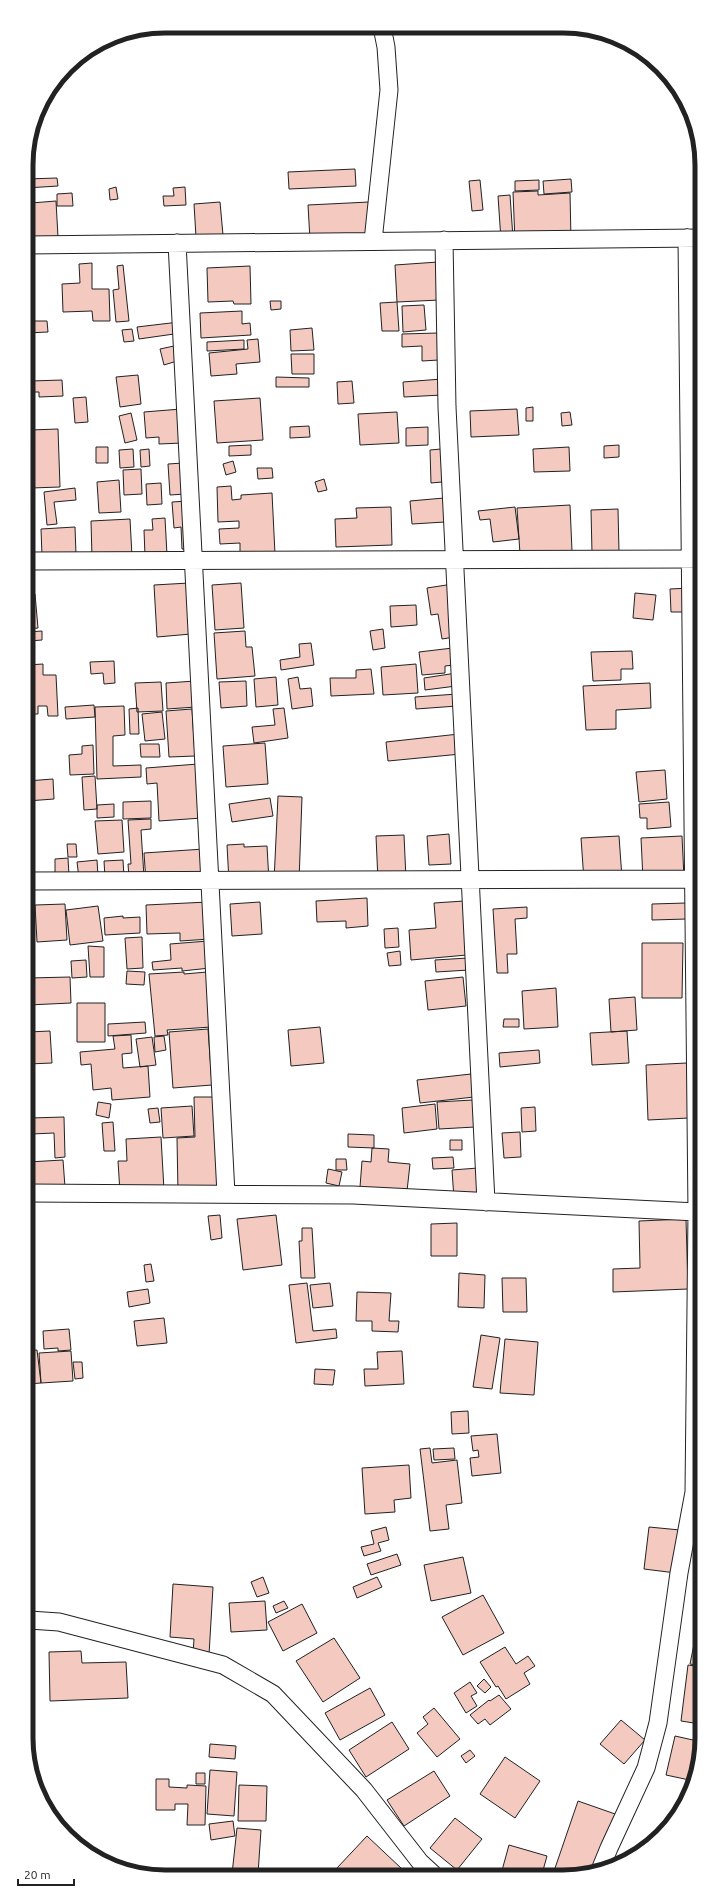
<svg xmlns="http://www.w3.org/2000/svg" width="728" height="1903" viewBox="0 0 728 1903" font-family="Ubuntu,sans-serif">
  <rect width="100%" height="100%" fill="#fff"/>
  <path fill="#f3c9c0" stroke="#222" d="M355,169L356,186L289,189L288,172Z
    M57,178L58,186L26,188V179Z
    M571,179L572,192L544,194L543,181Z
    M480,180L483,210L472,211L469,181Z
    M539,180V190L515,191V181Z
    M116,187L118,199L110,200L109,189Z
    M185,187L186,205L164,206L163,196H174L173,188Z
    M538,191V195L570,193L571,240L515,242L513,192Z
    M72,193L73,206H57V194Z
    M510,195L513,238L501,240L498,196Z
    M56,201L58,237L33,238L31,203Z
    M220,202L223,235L196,237L194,204Z
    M369,202L371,236L310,240L308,205Z
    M438,262L440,300L397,302L395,265Z
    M92,263V289H109L110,321H93L92,311L63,312L62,284L80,283L79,264Z
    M123,265L129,321L116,322L113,290L119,289L117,266Z
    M250,266L251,304H234L233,301L208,302L207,268Z
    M270,301H281V309L271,310Z
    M397,302L399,331H382L380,303Z
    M424,305L426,330L403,332L402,306Z
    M242,311V324L250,323L251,335L201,338L200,313Z
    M27,321H47L48,332L27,333Z
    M179,322L181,333L139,339L137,327Z
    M312,328L314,350L291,351L290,330Z
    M132,329L134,341L124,342L122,330Z
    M438,333L439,360L422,361V346L402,347V334Z
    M258,339L260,362L236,364L237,374L211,376L209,353L248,349L247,340Z
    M244,340V349L207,351V342Z
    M174,346L177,361L164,365L160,349Z
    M291,354H314V374H292Z
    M138,375L141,404L120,407L116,377Z
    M276,377L309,378V387H276Z
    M442,379V395L404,397L403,382Z
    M62,380L63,396L39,397V392H31V381Z
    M352,381L354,403L338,404L337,382Z
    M86,397L88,422L75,423L73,398Z
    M260,398L263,440L217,443L214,401Z
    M533,407V421H526V408Z
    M181,409L182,443L159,444V437L146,438L144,412Z
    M517,409L519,435L471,437L470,411Z
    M397,412L399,443L360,445L358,414Z
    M570,412L572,425L562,426L561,413Z
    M131,413L137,440L125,443L119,416Z
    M309,426L310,437L290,438V427Z
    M428,427V445L406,446V428Z
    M58,429L60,487L31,488L30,430Z
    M251,445V455L229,456V446Z
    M619,445V457L604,458V446Z
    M96,447H108V463H96Z
    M569,447L570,471L534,472L533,449Z
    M133,449L134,467L120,468L119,450Z
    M149,449L150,466L141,467L140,450Z
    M441,449L442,482L431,483L430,450Z
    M27,458H29L30,486H27Z
    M233,461L236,472L226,475L223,464Z
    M183,463L185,494L170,495L168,464Z
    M257,468H272L273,478L258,479Z
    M141,469L142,494L124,495L123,470Z
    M324,479L327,490L318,492L315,482Z
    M119,480L121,512L99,513L97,482Z
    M161,483L162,504L147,505L146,484Z
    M231,486L232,500L241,499V495L272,493L275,554L240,556V543L220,544L219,529L239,528V521L218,522L217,487Z
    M75,488L76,500L54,502L57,524L47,525L44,492Z
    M444,498L445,522L412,524L410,501Z
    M188,501L191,549H182L181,527L174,528L172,502Z
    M570,505L572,551L520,554L517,508Z
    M391,507L392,545L336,547L335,519L357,518L356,508Z
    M515,507L519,539L493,542L490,519L480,520L478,511Z
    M618,509L619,552L592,553L591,510Z
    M165,518L167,555L145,556L144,530H153L152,519Z
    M130,519L132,556L92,558L91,521Z
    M75,527L76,554L42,556L41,529Z
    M189,583L191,634L157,637L154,585Z
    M241,583L244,628L215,630L212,585Z
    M453,584L461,636L442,639L438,614L431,615L427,588Z
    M690,588L691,612H671L670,589Z
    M635,593L656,595L653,620L633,618Z
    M35,594L38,628L27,629V595Z
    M416,605L417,625L391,627L390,606Z
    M383,629L385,648L373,650L370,631Z
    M42,631V640L29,641L28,632Z
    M245,631L246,647H252L255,676L217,679L214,633Z
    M311,643L314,665L281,670L280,660L300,657L299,644Z
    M461,647L463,664L445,666V673L422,675L419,652Z
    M632,651L633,669H621V680L593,681L591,652Z
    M114,661L115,683L104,684L103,673L91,674L90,662Z
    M43,664V675H56L58,716H48L47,706H38V714H27V665Z
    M416,664L418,693L383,695L381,667Z
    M371,669L374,694L331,696L330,678H356V670Z
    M463,672L464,685L425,690L424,678Z
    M276,677L278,705L256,707L254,679Z
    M298,677L300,689L311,688L313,706L292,709L288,679Z
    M195,681L196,707L167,709L166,683Z
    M246,681L247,706L221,708L219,682Z
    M161,682L163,711L137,712L135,683Z
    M650,683L651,708L616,710V729L586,730L583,686Z
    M457,694V706L416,709L415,697Z
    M94,705L95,717L66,719L65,707Z
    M124,706L125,735L113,736V766L141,765V777L97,779L95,707Z
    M138,708L139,734H130L129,709Z
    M284,708L288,738L254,743L252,727L275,725L273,709Z
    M192,709L195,756L169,757L166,711Z
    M162,712L165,739L145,741L142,714Z
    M459,734L461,754L388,761L386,742Z
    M265,743L268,784L226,787L223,746Z
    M140,744H159L160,757H141Z
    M93,745L94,774L70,775L69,755L82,754V746Z
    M198,764L202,818L159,821L157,783L147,784L146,768Z
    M665,770L667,799L639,802L636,772Z
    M95,776L97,809L84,810L82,777Z
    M53,779L54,799L27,801V781Z
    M278,796L302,797L299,882L274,881Z
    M270,798L273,816L232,822L229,804Z
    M151,801V818L123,819V802Z
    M669,802L671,827L647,829V818H640L639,804Z
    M114,804V817L97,818V805Z
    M151,819V829L141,830L144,877L129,878L128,864H131L128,820Z
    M122,820L124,852L98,854L95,821Z
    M449,834L451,864L429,865L427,836Z
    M404,835L406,879L378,881L376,836Z
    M619,836L622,878L584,881L581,838Z
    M682,836L684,878L643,880L641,838Z
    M67,844H76L77,857H68Z
    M244,844V847L267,846L269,881L229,882L227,845Z
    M204,849L205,880L146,882L144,853Z
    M68,858L69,875L55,876V859Z
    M97,860L98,876L79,878L77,862Z
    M123,860L124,877L105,878L104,861Z
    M27,864H32V877H27Z
    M367,898L368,926L346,928V921L317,922L316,901Z
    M464,901L467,955L411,960L409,930L436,928L434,903Z
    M208,902L210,939L180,941V933L147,934L146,905Z
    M260,902L262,934L232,936L230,904Z
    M686,903L687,919L652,920V904Z
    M65,904L67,940L37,942L35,905Z
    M98,906L103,941L70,945L66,910Z
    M527,907V918L515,919L517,954H507L508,973H497L493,909Z
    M123,916V918L140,917V933L105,935L104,918Z
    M398,928L399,947L385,948L384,929Z
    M142,937L143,968L127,969L125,938Z
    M208,941L210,968L182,971V968L153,970L152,962L171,960L170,944Z
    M642,943H683L682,998H642Z
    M88,946L104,947V977H90Z
    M400,951L401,965L389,966L387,953Z
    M468,958L469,970L436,972L435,960Z
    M86,960L87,977L72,978L71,961Z
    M127,971L145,972L144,985L126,984Z
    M184,972V974L207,972L211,1027L167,1030L168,1035L155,1036L149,974Z
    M70,977L71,1003L28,1005V978Z
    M463,977L466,1006L428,1010L425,981Z
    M556,988L558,1027L524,1029L522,991Z
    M635,997L637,1030L611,1032L609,999Z
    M77,1003H105V1042H77Z
    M504,1019H519V1027H503Z
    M145,1022L146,1033L108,1036V1024Z
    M320,1027L324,1063L291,1066L288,1030Z
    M208,1029L212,1085L173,1088L169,1032Z
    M50,1031L52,1063L28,1064V1032Z
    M627,1031L629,1063L592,1065L590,1033Z
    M131,1035L132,1053L122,1054L123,1068L148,1066L150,1097L112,1100L111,1088L93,1090L91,1064L81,1065L80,1052L115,1049L113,1036Z
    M164,1036L166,1050L155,1052L154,1037Z
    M152,1037L156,1065L140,1067L136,1039Z
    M539,1050L540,1063L500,1067L499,1053Z
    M687,1063L689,1118L648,1120L646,1065Z
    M471,1074L474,1097L420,1103L417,1080Z
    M194,1097H215L217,1193H178L177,1138L195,1137Z
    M473,1100L475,1127L439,1129L437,1102Z
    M98,1102L111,1104L109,1118L96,1115Z
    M435,1104L437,1129L404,1133L402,1108Z
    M192,1106L194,1136L163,1138L161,1108Z
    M535,1107L536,1131L522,1132L521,1108Z
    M158,1108L160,1122L150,1123L148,1109Z
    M64,1117L65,1157L55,1158L54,1133L31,1134L30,1118Z
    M113,1122L115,1151H104L102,1123Z
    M520,1132L521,1157L504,1158L502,1133Z
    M348,1134L374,1135V1148L348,1147Z
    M161,1137L164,1190L120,1193L118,1161H127L126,1139Z
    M450,1140H462V1150H450Z
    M372,1148L389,1149L388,1162L410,1164L407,1191L360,1187L362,1161L371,1162Z
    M453,1157L454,1168L433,1169L432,1158Z
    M336,1159H346L347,1170H336Z
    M63,1160L65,1187L28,1190V1162Z
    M478,1168L480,1197L454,1199L452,1170Z
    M328,1169L342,1172L339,1186L326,1183Z
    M220,1215L222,1238L211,1240L208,1216Z
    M276,1215L282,1265L243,1270L237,1219Z
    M686,1219L688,1289L613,1292V1269L640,1268L639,1221Z
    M457,1223V1256H431V1224Z
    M302,1228H312L315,1278H301L299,1241H302Z
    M151,1264L154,1281L146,1282L144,1265Z
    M459,1273L485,1275L484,1308L458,1307Z
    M502,1278H526L527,1312H503Z
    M307,1283L313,1331L336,1329L337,1338L296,1343L289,1285Z
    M330,1283L333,1306L313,1308L310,1285Z
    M148,1289L150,1303L129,1307L127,1292Z
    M357,1292L391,1293L389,1321H399L398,1332L372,1331V1321H356Z
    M164,1318L167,1343L137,1346L134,1321Z
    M69,1329L71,1350L58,1351V1348L44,1349L43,1331Z
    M481,1335L500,1338L492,1389L473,1387Z
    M505,1339L538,1342L534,1395L500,1393Z
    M37,1350L41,1383L28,1384V1351Z
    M71,1351L73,1381L41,1383L39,1353Z
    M402,1351L404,1384L365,1386L364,1369H378L377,1352Z
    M73,1362H82L83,1378L75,1379Z
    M315,1369L335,1370L333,1385L314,1384Z
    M468,1411L469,1433L452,1434L451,1412Z
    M497,1434L501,1473L472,1476L470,1458L479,1457L478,1450L473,1451L471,1436Z
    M430,1448L432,1463L457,1460L462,1503L446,1505L449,1529L430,1531L420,1449Z
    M454,1448L455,1459L434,1460L433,1449Z
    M409,1465L411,1498L394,1500L395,1512L365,1514L362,1468Z
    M386,1527L389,1540L378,1543L381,1551L364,1556L361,1547L374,1544L371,1531Z
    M649,1527L680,1530L676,1573L644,1569Z
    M397,1554L401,1565L371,1575L367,1564Z
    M463,1557L471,1593L431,1601L424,1565Z
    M263,1577L269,1593L257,1597L251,1582Z
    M377,1577L382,1587L357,1598L353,1587Z
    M173,1584L213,1587L209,1655L193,1654L194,1639L170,1637Z
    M483,1595L504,1633L463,1655L442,1617Z
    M265,1601L267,1630L231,1632L229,1603Z
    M284,1601L288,1608L276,1613L273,1606Z
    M302,1604L317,1633L283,1651L268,1622Z
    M334,1638L360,1678L323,1702L296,1661Z
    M694,1644L702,1645V1666L690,1664Z
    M505,1647L516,1664L528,1656L535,1666L524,1673L530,1684L506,1699L498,1686L496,1687L480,1662Z
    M81,1651L82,1663L126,1662L128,1698L50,1701L49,1652Z
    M688,1665L701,1667L694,1723L681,1721Z
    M484,1679L491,1687L485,1693L477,1686Z
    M470,1682L477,1693L471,1696L477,1706L466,1713L454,1693Z
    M370,1688L385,1715L340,1740L325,1713Z
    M499,1695L511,1709L490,1725L485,1719L478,1724L470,1715L489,1700L490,1701Z
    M434,1708L460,1739L437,1757L417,1733L428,1724L423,1717Z
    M621,1720L645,1740L624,1764L600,1744Z
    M392,1722L409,1749L366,1777L349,1750Z
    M675,1736L702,1742L694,1781L666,1775Z
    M210,1744L236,1746L235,1759L209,1757Z
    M470,1750L475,1756L466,1763L461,1756Z
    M505,1757L540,1781L515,1818L480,1794Z
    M210,1770L237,1772L234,1816L207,1814Z
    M434,1771L450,1796L404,1826L387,1800Z
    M196,1773H205V1784H196Z
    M156,1779H169V1787L187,1788V1785L206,1786L205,1825H187L188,1804H175V1810H156Z
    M239,1785L267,1786L266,1821H238Z
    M578,1801L618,1815L592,1874H553Z
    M455,1818L482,1839L457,1870L430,1848Z
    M233,1821L235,1836L211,1840L209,1824Z
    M237,1828L261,1830L258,1874H232Z
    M367,1836L402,1869L396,1874H344L337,1868Z
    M509,1845L547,1856L542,1874H501Z"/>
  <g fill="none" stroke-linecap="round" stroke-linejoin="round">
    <defs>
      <path id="minor" d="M444,240L447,407L486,1202
        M373,241L389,90L386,47L382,27
        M177,243L226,1194
        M26,245L699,238
        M27,561L700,559
        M27,881L693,879
        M28,1193L353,1195L697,1212
        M29,1620L59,1622L223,1665L273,1694L364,1790L420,1862L433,1874
        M600,1870L609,1848L646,1768L658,1723L679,1573L694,1492L697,1212L687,238"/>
    </defs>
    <use href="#minor" stroke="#222" stroke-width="19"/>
    <use href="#minor" stroke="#fff" stroke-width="17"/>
  </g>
  <path d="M0 0H728V1903H0ZM165 33H563A132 132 0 0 1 695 165V1738A132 132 0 0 1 563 1870H165A132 132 0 0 1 33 1738V165A132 132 0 0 1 165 33Z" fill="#fff" fill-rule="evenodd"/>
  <path fill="none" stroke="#222" stroke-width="5" d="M165 33H563A132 132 0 0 1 695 165V1738A132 132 0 0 1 563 1870H165A132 132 0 0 1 33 1738V165A132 132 0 0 1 165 33Z"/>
  <path d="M18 1879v6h56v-6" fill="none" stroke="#222222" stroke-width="2"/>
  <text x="24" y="1879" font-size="12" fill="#222222" stroke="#ffffff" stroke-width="3" paint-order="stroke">20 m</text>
</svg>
